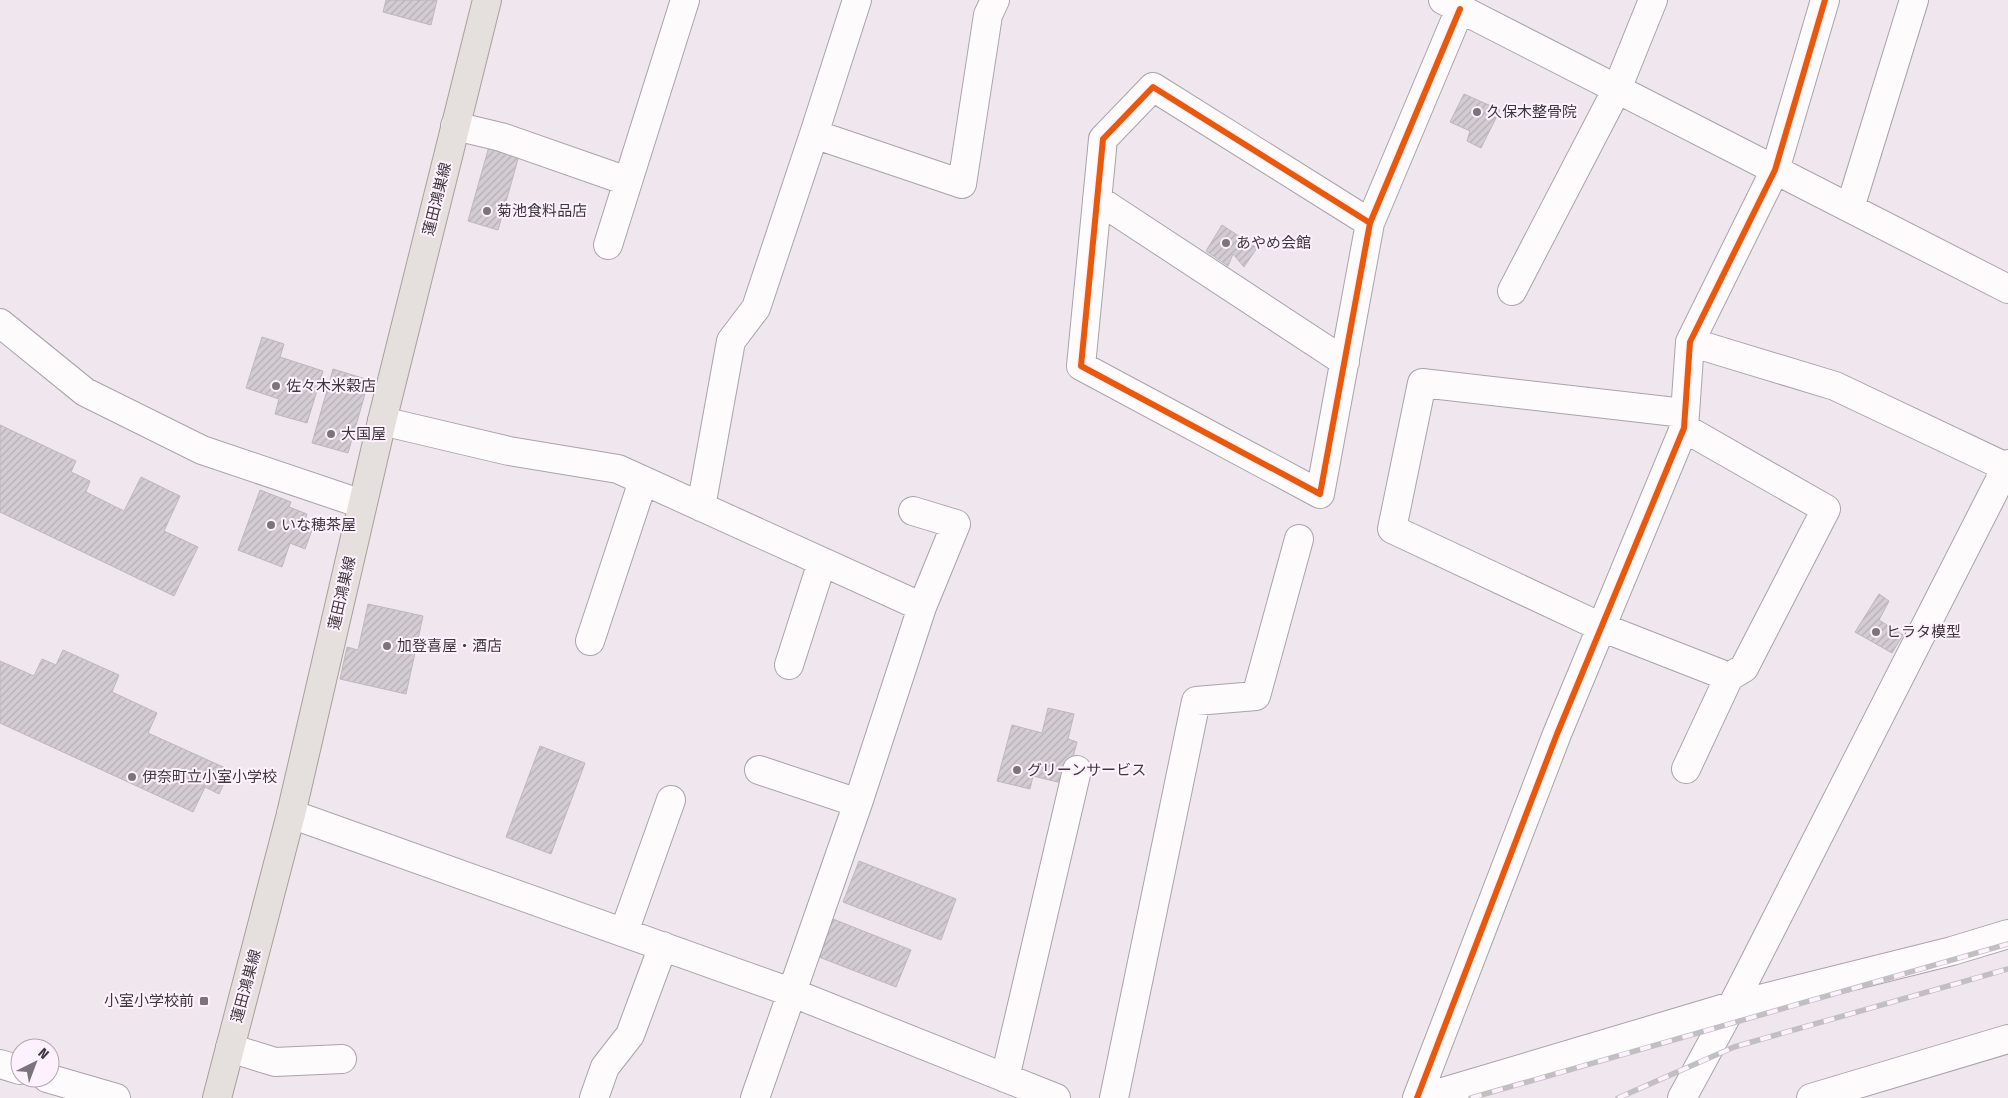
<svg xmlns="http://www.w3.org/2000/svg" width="2008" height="1098" viewBox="0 0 2008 1098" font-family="'Fira Sans Condensed','Noto Sans JP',sans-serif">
  <defs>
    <pattern id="building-hatch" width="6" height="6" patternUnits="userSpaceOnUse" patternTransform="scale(1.25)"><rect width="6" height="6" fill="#d3ccd2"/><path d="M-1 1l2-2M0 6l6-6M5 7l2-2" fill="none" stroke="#b6b0b5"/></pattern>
  </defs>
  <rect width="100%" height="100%" fill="#f0e6ee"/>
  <path fill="url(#building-hatch)" stroke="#beb8be" d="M386,0H437L431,25L383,12Z
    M1464,94L1500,110L1481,148L1467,141L1470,131L1450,122Z
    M490,143L520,152L498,230L468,221Z
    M1222,225L1257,248L1244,267L1233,254L1228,266L1206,251Z
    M262,337L284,344L280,357L323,371L307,423L275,414L279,399L246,388Z
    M333,369L369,380L348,453L312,443Z
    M0,425L76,461L71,472L90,481L86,492L124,511L141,477L180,496L164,531L198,547L174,596L0,512Z
    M260,490L291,502L289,507L307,514L303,526L312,530L305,549L290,543L282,567L238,550Z
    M1879,594L1889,601L1879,620L1903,635L1892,653L1855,632Z
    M368,604L423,616L406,694L340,679L347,647L358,650Z
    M63,650L119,675L112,692L157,713L148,733L230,770L219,794L205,787L193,812L0,723V661L34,676L42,659L56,665Z
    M1048,708L1074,714L1068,739L1077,742L1066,784L1033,776L1030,789L997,781L1012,725L1042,733Z
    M540,746L585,763L551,854L506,837Z
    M859,861L956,899L941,940L843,902Z
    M833,919L911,950L896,987L819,957Z"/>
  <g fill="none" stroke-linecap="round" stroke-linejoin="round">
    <defs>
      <path id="minor" d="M857,0L814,134L962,184L988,15L995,0
        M1443,0L2008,289
        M455,126L501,137L627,181
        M1097,199L1345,362
        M1850,208L1914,0
        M1370,223L1153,87L1103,139L1081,366L1320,494L1370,223L1460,9
        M608,245L685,0
        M1512,291L1617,89L1653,0
        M0,323L85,392L202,450L362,504
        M1690,342L1835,386L2006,467
        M382,421L509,451L618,469L922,607L858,803L755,1098
        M1684,428L1826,509L1744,668L1729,677L1601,627L1392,529L1422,383L1684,413
        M701,507L731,341L756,308L814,134
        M913,511L956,524L922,607
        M590,641L643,481
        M789,665L822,562
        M1686,769L1729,677
        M759,770L858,803
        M291,814L793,993L1056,1098
        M624,932L671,800
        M230,1048L275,1062L342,1059
        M0,1064L20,1070
        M47,1078L116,1098
        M1005,1078L1077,770
        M594,1098L605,1067L630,1035L663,946
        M1114,1098L1196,701L1256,696L1299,539
        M1417,1098L1557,734L1684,428L1690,342L1775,170L1825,0
        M1423,1098L1732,1006L1952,951L2008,934
        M1682,1098L1732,1006L2008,464
        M1811,1098L2008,1039"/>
      <path id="major" d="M217,1098L291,814L382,421L487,0"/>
    </defs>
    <use href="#minor" stroke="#aaa3a9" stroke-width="30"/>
    <use href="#major" stroke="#a89f9b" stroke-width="30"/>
    <use href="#minor" stroke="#fdfbfc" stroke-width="28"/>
    <use href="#major" stroke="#e5e0dd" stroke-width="28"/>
    <defs>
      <path id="rail" d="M1471,1098L2008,944
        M1618,1098L1734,1047L2008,969"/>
    </defs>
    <use href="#rail" stroke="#c1bfc1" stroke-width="5.5"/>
    <use href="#rail" stroke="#fef1fd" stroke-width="4" stroke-dasharray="11" stroke-linecap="butt"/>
    <defs>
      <path id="cycleway" d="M1370,223L1153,87L1103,139L1081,366L1320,494L1370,223L1460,9
        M1417,1098L1557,734L1684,428L1690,342L1775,170L1825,0"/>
    </defs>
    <use href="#cycleway" stroke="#fef1fd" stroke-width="9"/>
    <use href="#cycleway" stroke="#e8590c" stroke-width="6"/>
  </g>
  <g fill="#7c747b" stroke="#fef1fd" stroke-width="2">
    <circle cx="1477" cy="112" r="5"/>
    <circle cx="487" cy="211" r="5"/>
    <circle cx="1226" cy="243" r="5"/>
    <circle cx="276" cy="386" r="5"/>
    <circle cx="331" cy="434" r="5"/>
    <circle cx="271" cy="525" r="5"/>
    <circle cx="1876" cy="632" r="5"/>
    <circle cx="387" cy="646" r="5"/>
    <circle cx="1017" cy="770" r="5"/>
    <circle cx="132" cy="777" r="5"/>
    <rect x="199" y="996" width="10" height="10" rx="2.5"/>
  </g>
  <g text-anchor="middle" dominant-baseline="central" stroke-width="4" stroke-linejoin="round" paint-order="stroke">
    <g font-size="15" fill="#3d373d" stroke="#fef1fd" text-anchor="start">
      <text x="1487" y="112">久保木整骨院</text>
      <text x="497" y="211">菊池食料品店</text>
      <text x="1236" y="243">あやめ会館</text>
      <text x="286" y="386">佐々木米穀店</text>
      <text x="341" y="434">大国屋</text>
      <text x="281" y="525">いな穂茶屋</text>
      <text x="1886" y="632">ヒラタ模型</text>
      <text x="397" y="646">加登喜屋・酒店</text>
      <text x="1027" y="770">グリーンサービス</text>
      <text x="142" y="777">伊奈町立小室小学校</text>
      <text x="194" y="1001" text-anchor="end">小室小学校前</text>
    </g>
    <g font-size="15" fill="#3d373d" stroke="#fef1fd">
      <text transform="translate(437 199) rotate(-76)">蓮田鴻巣線</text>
      <text transform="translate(342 593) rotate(-77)">蓮田鴻巣線</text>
      <text transform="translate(246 986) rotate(-75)">蓮田鴻巣線</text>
    </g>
  </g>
  <g transform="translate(35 1063) rotate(42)"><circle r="24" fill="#fef1fd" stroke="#b1a7b0"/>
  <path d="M0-4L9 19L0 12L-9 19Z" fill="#7c747b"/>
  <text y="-8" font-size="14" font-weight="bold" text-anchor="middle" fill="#3d373d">N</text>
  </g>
</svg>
